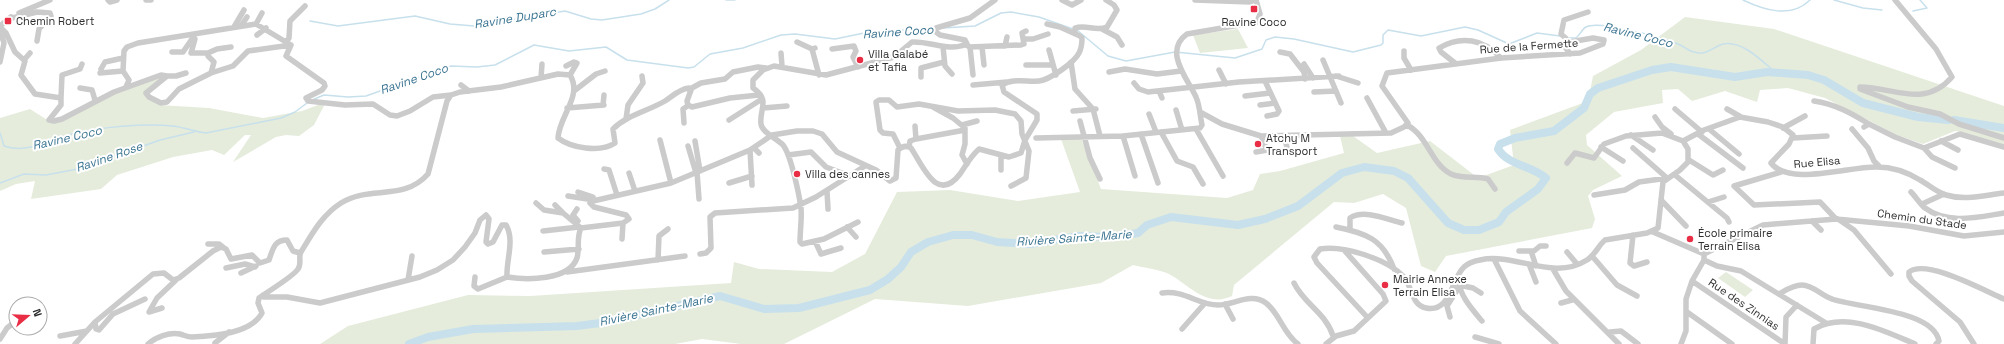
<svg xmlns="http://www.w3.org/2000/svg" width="2004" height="344" viewBox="0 0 2004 344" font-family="'Space Grotesk',sans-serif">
  <rect width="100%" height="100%" fill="#fff"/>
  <path fill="#e5ecdc" d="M1685,17L1774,29L2004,106V145L1963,132L1955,131L1923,144L1897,135L1825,98L1788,88L1760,90L1757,102L1725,91L1692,101L1678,89L1662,90L1663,103L1614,112L1586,135L1587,145L1622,176L1593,190L1588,196L1595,219L1592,228L1446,256L1435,272L1421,266L1406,208L1383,194L1354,203L1334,202L1234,285L1232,296C1207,308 1189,285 1169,274C1158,269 1144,268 1133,265L1101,283L968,306L875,299L784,344H741L702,339L675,344H320L348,326L468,295L530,296L731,283L734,262L759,269L832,272L865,254L897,192L950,190L1018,201L1080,192L1061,139L1081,138L1101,189L1227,198L1253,190L1260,174L1280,171L1344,153L1340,136H1353L1377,153L1430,141L1478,178L1514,165L1510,130L1588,101L1593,76L1641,50Z
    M1238,29L1248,48L1200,53L1193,35Z
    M166,76L145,91L159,105L209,108L263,118L302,111L326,102L314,125L299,136L286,135L276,137L233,162L251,135H245L224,155L212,150L173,157L117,175L101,189L31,199L35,181L16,184L0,191V118L30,109L52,123L127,88Z
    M1726,272L1753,290L1745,297L1718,278Z"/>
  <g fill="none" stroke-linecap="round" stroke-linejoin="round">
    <path stroke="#c7e0ec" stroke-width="1.5" d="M726,0H735
      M1743,0C1764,10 1791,19 1810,0
      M1834,0L1863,8L1882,10
      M1913,11L1927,8L1920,0
      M310,21L338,26L415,16L450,24L474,26L565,11L591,19L602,20L641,14L655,9L669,0
      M943,28L975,26L1001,13L1011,12L1039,17L1073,29
      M1077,30L1108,56L1126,61L1175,52L1235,58L1262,49L1266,40L1275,37L1294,39L1353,52L1381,45L1383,43V35L1388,30L1421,36L1465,27L1478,30L1509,44L1537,33L1560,36
      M1569,38H1576C1580,35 1582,29 1586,27C1600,20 1663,38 1678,44C1684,46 1688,51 1694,52C1707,56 1712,47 1723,44C1742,40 1762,61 1775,72
      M312,100L324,95L348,97L366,96L451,66L477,67L495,65L534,45L569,51L606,47L627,60L688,68L694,67L710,54L743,48L781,35L795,34L835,39L874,31L935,29
      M0,133L4,146C27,154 50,140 72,134C100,127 144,123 173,126C184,127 195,132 206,133L281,118L295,112L307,103
      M0,183L24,174L46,175L83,168L160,140L194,132"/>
    <path stroke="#c7e0ec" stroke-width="8" d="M1954,120L2004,128
      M409,344L428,337L473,329L577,326L608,322L720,296L764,309L799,308L870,290L888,279L901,267L911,252L928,242L953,235H972L997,242L1030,244L1079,236L1110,237L1138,233L1147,225L1171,217L1238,225L1265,219L1298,206L1342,173L1364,167L1394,171L1408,178L1448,223L1464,230H1479L1499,222L1506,212L1538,189L1546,178C1531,165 1509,166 1498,149L1500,144L1515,138L1554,131L1584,108L1590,94L1598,88L1652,70L1671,67L1735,77L1767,72L1808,75L1824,80L1863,103L1918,117L1948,120"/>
    <path stroke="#cbcbcb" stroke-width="5.5" d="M108,0L110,2L117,0
      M146,0H151
      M1062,0L1072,5L1081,0
      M1195,0L1250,2L1255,0
      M1895,0L1936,49L1952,77C1924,109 1894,87 1860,87V89L1908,107L1940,114L1959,124L2004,138
      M19,13L50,0
      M8,19L37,12L50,13L51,16L39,29L37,41
      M256,24L262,13
      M0,26L11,17
      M241,26L247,17
      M0,27L6,33L15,52L25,61L21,75L35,94L61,98V105L49,120L54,121L62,119L114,92L161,75L167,76L146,93L149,97L161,103L167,102L179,89L211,73L233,66L248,51L291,45
      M234,27L244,10
      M1102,29L1117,37L1122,45
      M0,31L4,43L0,62
      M1075,31V28C1086,24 1096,32 1107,27L1117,10L1114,5L1106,0
      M257,35L266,28
      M193,37L195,39L191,53H208V56L214,62L211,73
      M1024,39H1033L1048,34
      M287,41L289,38L290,21L305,6
      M797,42L812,49
      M1563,44L1570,54
      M291,45L286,56L324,83L325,86L322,90L306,98L308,101L345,105L373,104L390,115L397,116L410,111L433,97L451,95
      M966,45L970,47L1021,45L1024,44L1022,33L1026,31
      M1005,46L1007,37
      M943,47L945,66L952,74
      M970,47L973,75
      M982,47L984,65
      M815,48L812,49L819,75
      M832,49L854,46L856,51L853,57L858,67
      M1049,50L1056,75
      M1404,51V58L1411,70
      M172,52H183L194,36
      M1280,52L1290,54L1304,72L1305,79
      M208,53L217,49L231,47
      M781,53L782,66
      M24,60L30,53
      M1323,60L1341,103
      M1071,62L1075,89L1093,109L1100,136
      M1455,63L1441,52L1439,48C1461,35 1484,39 1501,58
      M1304,64L1313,78
      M1026,65H1052
      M566,66L574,62L577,63L570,75
      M101,69L105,62L123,58
      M1219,70L1226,84
      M1109,72L1125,69L1157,74L1181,71
      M100,73L123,71
      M167,76H176L186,73
      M1336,76L1358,83
      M921,77V68L944,62
      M541,78L542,64
      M1265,81L1279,111L1277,114L1267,116
      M1134,83L1139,89L1148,92L1239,82L1339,76
      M461,85L469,91
      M973,85L1007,82
      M126,87L129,80L123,71L124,51L127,47L138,43L256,24L291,45
      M80,88L92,90L95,100
      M690,89L701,83L725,79L733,72L758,67L766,68
      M574,91L596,74L605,71
      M1159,91L1162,98
      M1314,92L1336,91
      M1245,96L1270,93
      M61,98L62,75L80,69L82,64
      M1367,98L1386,133
      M1814,101C1835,104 1851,113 1869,124L1864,127
      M603,105L604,95
      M1260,105L1275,103
      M933,107L953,118L965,128V144L962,155L967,164
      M567,108L604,105
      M763,108L787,106
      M1675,109L1702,132
      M1727,109L1741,117
      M1176,110L1182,130
      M1073,111L1096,109
      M1200,112L1222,124L1261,136L1391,133L1404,127L1408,123L1382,86L1387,73L1501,58L1580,53L1603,44L1604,40L1593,38L1570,42L1561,34L1564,20L1588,12
      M1149,114L1156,132
      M1655,117L1662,127L1671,134
      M626,119L628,105L643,83L642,76
      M729,120L762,99
      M1080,121L1090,158L1100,179
      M684,123L683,109L686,107
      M1869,124L1895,137L1924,148
      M962,125L977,121
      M1407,125C1428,136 1431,164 1451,174C1462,179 1476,176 1488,179L1495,189
      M1783,128L1805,116
      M1196,129L1223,176
      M1709,129L1739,154
      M1852,129L1868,148L1874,161L1880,167
      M1161,132L1177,161L1193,167L1203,184
      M1141,134L1158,183
      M1698,134L1743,168
      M1631,135L1653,150
      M1123,136L1135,176
      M1284,136L1288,151
      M1036,138L1123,136L1200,128L1202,125C1200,116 1200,106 1196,97C1187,78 1163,51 1187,34L1257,22L1260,14L1256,0
      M1793,138L1827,136
      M916,139L965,130
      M660,140L671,183
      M695,141L700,171
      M1941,141L1958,150
      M688,146L696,173
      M909,147L910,141L916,139L915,126
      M1601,147L1623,161
      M754,148L759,153
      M900,148L893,134L883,133L880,130L876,102L879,100H889L897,107L919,104L958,111L995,110L1015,114L1021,121L1022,134L1029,151L1026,178L1011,186
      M1633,148L1667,178
      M750,150L752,185
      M1256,152L1267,150L1261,136
      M788,155L811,152L826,167L850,176
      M1001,157V170
      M1689,160L1713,175L1723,170
      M1567,163L1575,153L1594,158L1604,144L1626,136L1662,133L1683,141
      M1955,168L1932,157L1924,148L1960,134L2004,147
      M604,169L609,170L617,195
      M697,172L699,199
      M1781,172L1734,186L1754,205L1820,202L1836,219
      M629,173L635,191
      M1675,175L1727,218L1729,222
      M729,183L752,176
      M827,191L828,209
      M578,192L593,197
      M1911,192C1916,197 1920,204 1925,208C1948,225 1978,217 2004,213
      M1594,195L1625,190L1639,182L1668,178
      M568,196L594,200
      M1661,200L1686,226
      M1708,202L1724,197
      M536,203L544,210L563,213L581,228
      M1922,204L1944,194
      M555,205L563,213
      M577,209L573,215L578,221
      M1838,219L1854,230L1891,274
      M1812,221L1821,230
      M858,222L824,239L802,244L800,242C800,231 802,219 801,208C799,194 791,155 783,145C778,139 762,133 761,124C759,109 771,100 753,88V80L763,70L774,66L826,75L894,57L912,42C931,41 948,52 967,44L965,40L940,35L936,32V28L970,18L995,0
      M847,227L856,237
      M1336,227C1366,233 1383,239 1394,269
      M1350,230V218C1364,209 1386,219 1402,223
      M543,231L579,227
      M1653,232L1704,254V260L1692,281L1686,299V331L1681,344
      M1633,235L1630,263L1634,266L1647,262
      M622,239L623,223
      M815,241L821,254L841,248
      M208,244H219L224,248
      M1519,251H1534L1540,246H1546
      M1531,251L1536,266
      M544,252L579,249
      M1567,252L1577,264
      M700,254L706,253L711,248L710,217L715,213L793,208L816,197L865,166
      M1704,254L1763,225L1836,219L1909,226L1964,236L2004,232
      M1592,256L1617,285L1637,296
      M1494,259L1520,311L1556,344
      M658,260L659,236L668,229
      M1704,260L1717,266L1741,271L1826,323
      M1529,264L1536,282
      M226,268L245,264L255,267
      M1553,269L1566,291L1619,344
      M567,272L685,256
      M241,273L256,266
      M475,277L474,286L478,289L507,277
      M1458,279C1460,296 1471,308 1482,321
      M408,280L412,256
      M1692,281L1785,344L1786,317L1797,305
      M1294,283C1304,304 1326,313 1333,336
      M1459,285L1473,288L1481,293
      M1162,293C1185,290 1198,305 1218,305C1234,305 1251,292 1266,303C1280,314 1283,333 1298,344
      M1779,294C1786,290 1793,285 1802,285C1813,285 1822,296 1832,299C1858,308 1933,310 1939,341L1936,344
      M263,295L264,297H287L320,303L420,277L437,270L453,260L465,247L475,233L480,220L486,215L489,219L486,242L488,244L493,242L502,225H506C515,240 506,260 507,277C526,280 569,281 577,258C580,248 576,238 581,228L623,223L629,219L626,215L594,207L590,203L593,201L671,183L750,150L772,135L797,131H813L822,134L837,152L876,170L890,181L896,178L898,150C902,146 906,145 911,148C923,166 937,204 960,174C966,165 971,156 979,149L1009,157L1021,153L1025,140L1037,120V114L1004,92L1002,85C1012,78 1027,82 1039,81C1049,80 1074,63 1079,53C1081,49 1082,43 1082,38L1080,36L1060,27L1047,24
      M1561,303L1572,300
      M1225,304L1233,319
      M162,308L149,312L157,298L176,280
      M1687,312L1732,344
      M1450,317L1447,306L1459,287
      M1368,318L1317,263L1314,257L1320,249C1344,245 1387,259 1404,277C1412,286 1411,305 1426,308C1451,313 1451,279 1464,267C1468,263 1474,261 1480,260C1516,252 1552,282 1587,260C1595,255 1598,246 1605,240L1647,233L1658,228L1663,182L1680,170L1688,162V149L1683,141L1704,130L1740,117L1768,122L1783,127L1793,135L1789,144L1771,163C1789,187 1850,166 1877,167C1892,167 1907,172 1920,180C1929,185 1936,192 1946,195C1965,201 1985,195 2004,193
      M95,322L96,329L99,330L113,314L145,299
      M1182,329L1205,303
      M1610,332L1621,331L1638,344
      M60,336L87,331
      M1475,337L1499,344
      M0,339L7,328L16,321
      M75,344L95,322L153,274L164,273L173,280L179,278L213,251L221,247L226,249L231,259L252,255L260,263L269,260C273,249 274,240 287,240L293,251L300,253
      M148,344C156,337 169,332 180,334C184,335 187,337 192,337C213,336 251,334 262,313L258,303L259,298C267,292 294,276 298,269C302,264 298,256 301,252C312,234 322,215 341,203C370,185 403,202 428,174L447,101L451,95L460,92L501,87L558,74L570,75C583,96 559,116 558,138C571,148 600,153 615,143L613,129C627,115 648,111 665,101C673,96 679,89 689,88L691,90L687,101L688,105L692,107L730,98L759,95
      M216,344L215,343L229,332
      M1326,344L1336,336L1354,331L1386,301L1383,294L1344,250
      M1813,344L1814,329C1846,311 1884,331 1915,344
      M1974,344L1960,322L1912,281L1909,276V272C1926,258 1985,291 2004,299"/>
  </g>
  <g fill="#e82d45" stroke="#fff" stroke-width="1.5">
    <rect x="1250" y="5" width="8" height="8" rx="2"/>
    <rect x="4" y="17" width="8" height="8" rx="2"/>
    <circle cx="860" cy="60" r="4"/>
    <circle cx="1258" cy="144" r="4"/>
    <circle cx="797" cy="174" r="4"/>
    <circle cx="1690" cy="239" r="4"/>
    <circle cx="1385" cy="285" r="4"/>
  </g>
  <g text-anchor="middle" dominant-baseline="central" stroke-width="4" stroke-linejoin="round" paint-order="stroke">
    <g font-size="11" fill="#2e2e2e" stroke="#fff" text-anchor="start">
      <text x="16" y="21">Chemin Robert</text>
      <text x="1254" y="22" text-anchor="middle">Ravine Coco</text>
      <text x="868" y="54">Villa Galabé<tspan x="868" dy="13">et Tafia</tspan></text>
      <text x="1266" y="138">Atchy M<tspan x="1266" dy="13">Transport</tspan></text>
      <text x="805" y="174">Villa des cannes</text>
      <text x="1698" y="233">École primaire<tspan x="1698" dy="13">Terrain Elisa</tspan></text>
      <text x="1393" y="279">Mairie Annexe<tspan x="1393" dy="13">Terrain Elisa</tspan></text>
    </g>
    <g font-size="11" fill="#2e2e2e" stroke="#fff">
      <text transform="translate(1529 46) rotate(-4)">Rue de la Fermette</text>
      <text transform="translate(1817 162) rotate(-5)">Rue Elisa</text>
      <text transform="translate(1922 219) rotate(8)">Chemin du Stade</text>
      <text transform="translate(1744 304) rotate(34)">Rue des Zinnias</text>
    </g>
    <g font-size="12" font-style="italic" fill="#3b7592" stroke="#fff">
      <text transform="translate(515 18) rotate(-9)">Ravine Duparc</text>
      <text transform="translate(898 32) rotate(-4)">Ravine Coco</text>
      <text transform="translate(1638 35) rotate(14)">Ravine Coco</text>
      <text transform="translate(414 79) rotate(-19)">Ravine Coco</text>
      <text transform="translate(67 138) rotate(-13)">Ravine Coco</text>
      <text transform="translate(109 157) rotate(-19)">Ravine Rose</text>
      <text transform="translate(1074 238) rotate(-4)">Rivière Sainte-Marie</text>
      <text transform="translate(656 310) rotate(-12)">Rivière Sainte-Marie</text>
    </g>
  </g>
  <g transform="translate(28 316) rotate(71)"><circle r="19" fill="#ffffff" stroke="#ababab"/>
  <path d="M0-3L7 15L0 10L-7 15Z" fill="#e82d45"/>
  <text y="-6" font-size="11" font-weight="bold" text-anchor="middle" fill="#2e2e2e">N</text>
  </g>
</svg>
